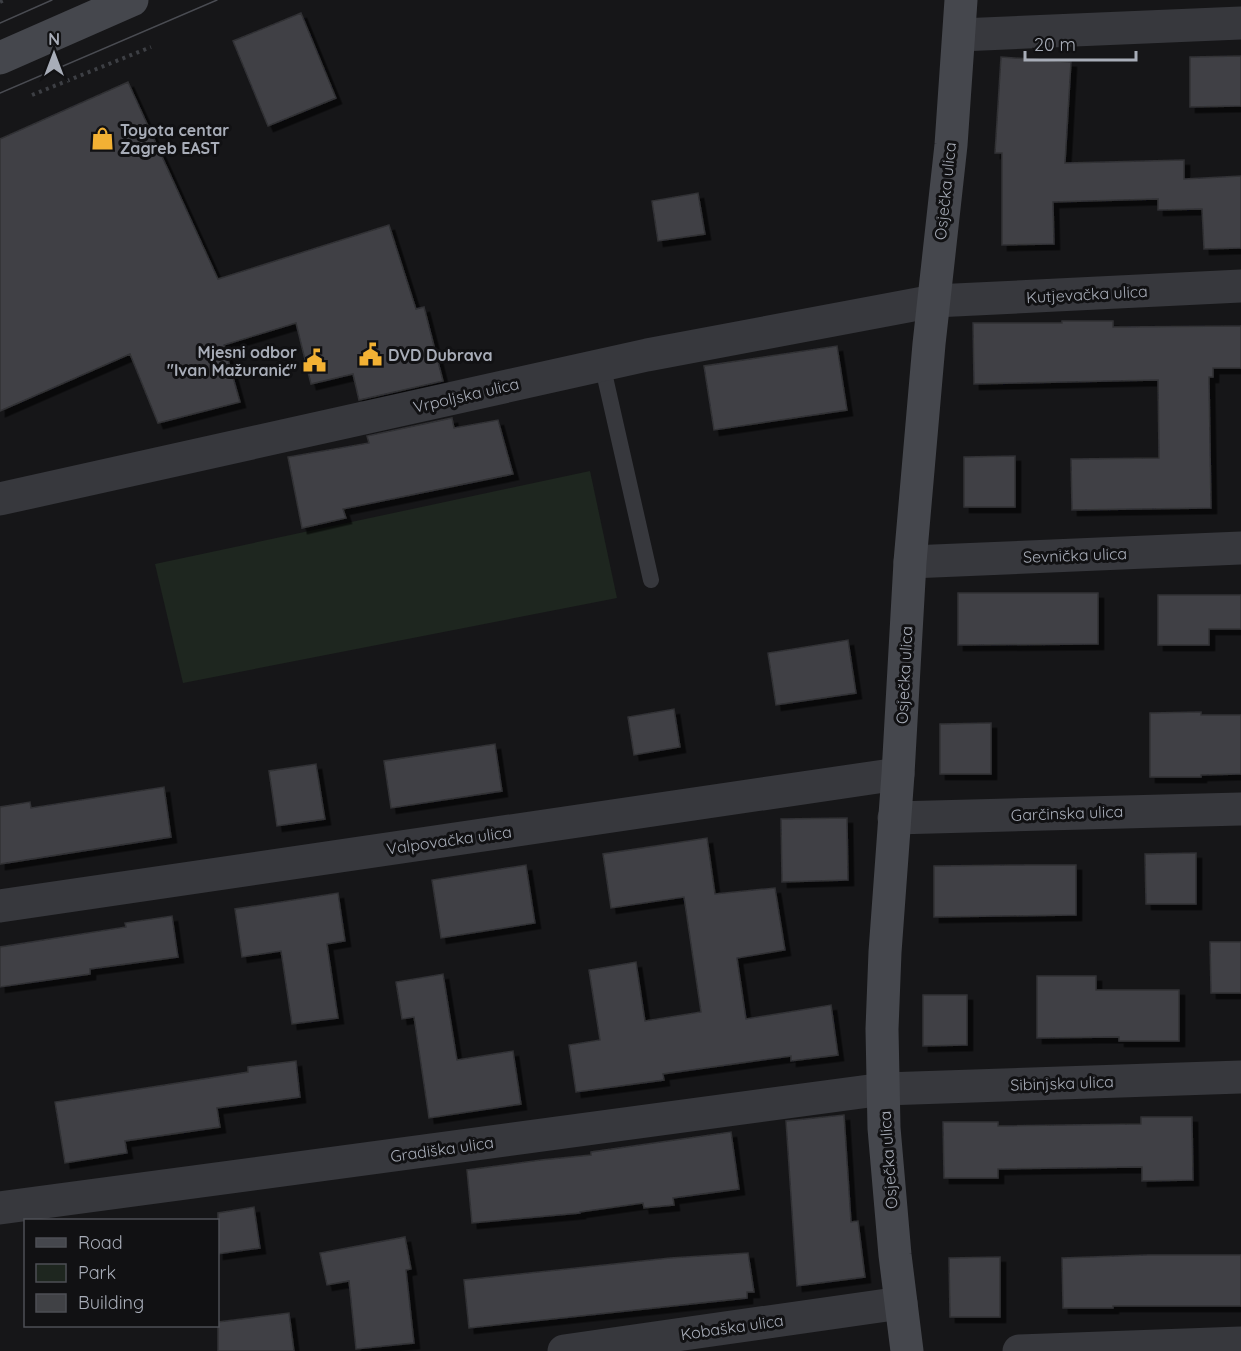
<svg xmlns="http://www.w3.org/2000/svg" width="1241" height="1351" viewBox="0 0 1241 1351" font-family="Quicksand,sans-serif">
  <defs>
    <filter id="shadow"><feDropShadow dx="5.5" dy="5.5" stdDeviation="0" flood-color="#0009"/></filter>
  </defs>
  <rect width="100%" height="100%" fill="#161618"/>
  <path fill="#1e261f" d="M590,471L617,598L183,683L155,564Z"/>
  <path fill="#404145" stroke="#303034" stroke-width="1.5" filter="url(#shadow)" d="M301,13L336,98L268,126L233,41Z
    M1241,56V106L1190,107V57Z
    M1001,57L1071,62L1065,163L1184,160V179L1241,176V248L1204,249L1202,209L1158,210V199L1053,202L1054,244L1002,245V153H995Z
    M128,82L218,279L389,225L416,309L424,307L443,381L359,400L353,374L311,384L296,323L224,345L240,402L158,423L130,354L0,411V139Z
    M698,193L705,234L658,241L652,201Z
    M1062,321H1113V327L1241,326V368H1213V377H1209L1211,508L1072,510L1071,459L1159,458L1158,380L974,384L973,323H1062Z
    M837,346L847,410L714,430L704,366Z
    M452,418L454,428L498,420L513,474L343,509L346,518L302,528L288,457L369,443L367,436Z
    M1015,456V507H964V457Z
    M958,593H1098V644L958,645Z
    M1158,595H1241V629H1209V645H1158Z
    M848,640L856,693L776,705L768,653Z
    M674,709L680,747L634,755L628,717Z
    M1201,712V715H1241V774L1201,775V777H1150V713Z
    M991,723V774H940V724Z
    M495,744L502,791L391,808L384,761Z
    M316,764L325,819L277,826L269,771Z
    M164,787L171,837L0,864V807L30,802L31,808Z
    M847,818L848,880L782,882L781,819Z
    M707,838L715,894L775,888L785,950L737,958L746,1019L831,1005L838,1055L791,1061V1056L663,1074L664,1080L576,1092L569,1045L600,1040L589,970L636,962L645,1021L701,1012L684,897L611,908L603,854Z
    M1196,853V904H1146L1145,854Z
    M526,865L535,923L441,938L432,880Z
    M1025,865H1076V915L934,917V866Z
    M338,893L345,941L327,944L338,1018L292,1024L281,951L242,957L235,909Z
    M172,916L178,957L90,969V974L0,987V947L126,927L125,923Z
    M1210,942H1241V993H1211Z
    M443,974L457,1060L513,1051L521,1104L429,1118L414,1017L402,1019L396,982Z
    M1037,976H1096V990H1179V1041H1119V1037L1037,1038Z
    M923,995H967V1045L923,1046Z
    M296,1061L300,1097L217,1108L220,1127L125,1141L127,1153L65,1163L55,1102L248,1072V1067Z
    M844,1115L851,1222L858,1221L865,1277L797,1286L786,1121Z
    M1141,1117H1192L1193,1180L1142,1181V1167L998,1169V1178H944L943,1122H998V1126L1141,1124Z
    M731,1132L739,1189L673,1198L674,1205L644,1208L643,1203L580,1212V1213L472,1223L467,1170L541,1160L591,1155V1152Z
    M254,1207L260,1248L218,1254V1213Z
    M405,1237L411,1269L406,1270L414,1343L356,1349L349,1281L327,1285L320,1253Z
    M748,1253L754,1292H747V1298L469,1328L464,1280L670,1258Z
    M1147,1255H1241V1306H1113V1308H1063L1062,1258Z
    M1000,1257V1317H950L949,1258Z
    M289,1313L294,1351H218V1322Z"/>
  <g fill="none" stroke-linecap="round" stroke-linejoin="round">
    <path stroke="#3d3f44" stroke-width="4" stroke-dasharray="3 4.5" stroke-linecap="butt" d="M0,2L4,0
      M32,95L151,47"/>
    <path stroke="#37383d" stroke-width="16" d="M602,364L651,580"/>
    <path stroke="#37383d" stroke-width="33" d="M960,35L1241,23
      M0,499L647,355L934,301L1241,286
      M910,562L1241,548
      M894,818L1241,809
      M0,906L898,774
      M0,1208L884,1089L1241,1077
      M564,1351L901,1303
      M1019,1351L1241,1343"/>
    <path stroke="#45474d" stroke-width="33" d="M0,58L132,0
      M907,1351L895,1255L884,1128L882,1029L885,952L898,774L910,562L929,344L951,145L961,0"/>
    <path stroke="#4a4c52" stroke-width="1.5" d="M0,23L52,0
      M0,93L217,0"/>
  </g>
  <defs>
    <symbol id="shop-bare" viewBox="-9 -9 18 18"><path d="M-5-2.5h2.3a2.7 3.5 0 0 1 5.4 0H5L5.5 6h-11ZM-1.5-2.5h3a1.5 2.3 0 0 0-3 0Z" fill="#f2b134" stroke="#111113" stroke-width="2.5" paint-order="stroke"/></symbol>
    <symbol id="civic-bare" viewBox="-9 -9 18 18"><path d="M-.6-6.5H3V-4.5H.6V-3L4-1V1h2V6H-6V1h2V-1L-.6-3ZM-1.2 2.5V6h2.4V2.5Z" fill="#f2b134" stroke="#111113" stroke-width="2.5" paint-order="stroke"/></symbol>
  </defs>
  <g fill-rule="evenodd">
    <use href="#shop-bare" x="86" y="122" width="33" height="33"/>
    <use href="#civic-bare" x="354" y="338" width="33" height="33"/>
    <use href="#civic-bare" x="298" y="344" width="33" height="33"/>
  </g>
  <g text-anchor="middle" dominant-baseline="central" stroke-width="6" stroke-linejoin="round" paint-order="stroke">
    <g font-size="16" font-weight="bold" fill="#a8adb8" stroke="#111113" text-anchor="start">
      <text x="120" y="130">Toyota centar<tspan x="120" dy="18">Zagreb EAST</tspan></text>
      <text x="297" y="352" text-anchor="end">Mjesni odbor<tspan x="297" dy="18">"Ivan Mažuranić"</tspan></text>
      <text x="388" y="355">DVD Dubrava</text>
    </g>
    <g font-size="16" fill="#a8adb8" stroke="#111113">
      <text transform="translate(945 191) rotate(-84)">Osječka ulica</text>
      <text transform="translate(1087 294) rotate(-3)">Kutjevačka ulica</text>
      <text transform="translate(466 395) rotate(-13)">Vrpoljska ulica</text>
      <text transform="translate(1075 555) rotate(-2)">Sevnička ulica</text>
      <text transform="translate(904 675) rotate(-87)">Osječka ulica</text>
      <text transform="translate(1067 813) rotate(-2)">Garčinska ulica</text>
      <text transform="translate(449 840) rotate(-8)">Valpovačka ulica</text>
      <text transform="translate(1062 1083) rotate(-2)">Sibinjska ulica</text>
      <text transform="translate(442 1149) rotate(-8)">Gradiška ulica</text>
      <text transform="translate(888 1160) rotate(-94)">Osječka ulica</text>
      <text transform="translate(732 1327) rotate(-8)">Kobaška ulica</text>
    </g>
  </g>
  <rect x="24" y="1219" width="195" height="108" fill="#111113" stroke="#4d4f55" stroke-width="1.5"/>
  <rect x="36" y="1238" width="30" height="9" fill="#45474d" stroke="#4d4f55" stroke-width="1.5"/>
  <text x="78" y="1249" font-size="18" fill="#a8adb8">Road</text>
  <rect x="36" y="1264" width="30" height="18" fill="#1e261f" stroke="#4d4f55" stroke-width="1.5"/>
  <text x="78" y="1279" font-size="18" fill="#a8adb8">Park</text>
  <rect x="36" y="1294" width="30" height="18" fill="#404145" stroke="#4d4f55" stroke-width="1.5"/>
  <text x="78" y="1309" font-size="18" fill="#a8adb8">Building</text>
  <g transform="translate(54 54)" stroke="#111113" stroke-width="4.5" paint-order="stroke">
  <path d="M0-4.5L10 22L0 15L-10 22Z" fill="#a8adb8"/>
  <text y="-9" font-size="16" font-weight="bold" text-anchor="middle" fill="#a8adb8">N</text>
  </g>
  <path d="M1025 51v9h111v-9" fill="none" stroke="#a8adb8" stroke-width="3"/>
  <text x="1034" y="51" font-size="18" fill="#a8adb8" stroke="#111113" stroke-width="4.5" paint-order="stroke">20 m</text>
</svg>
